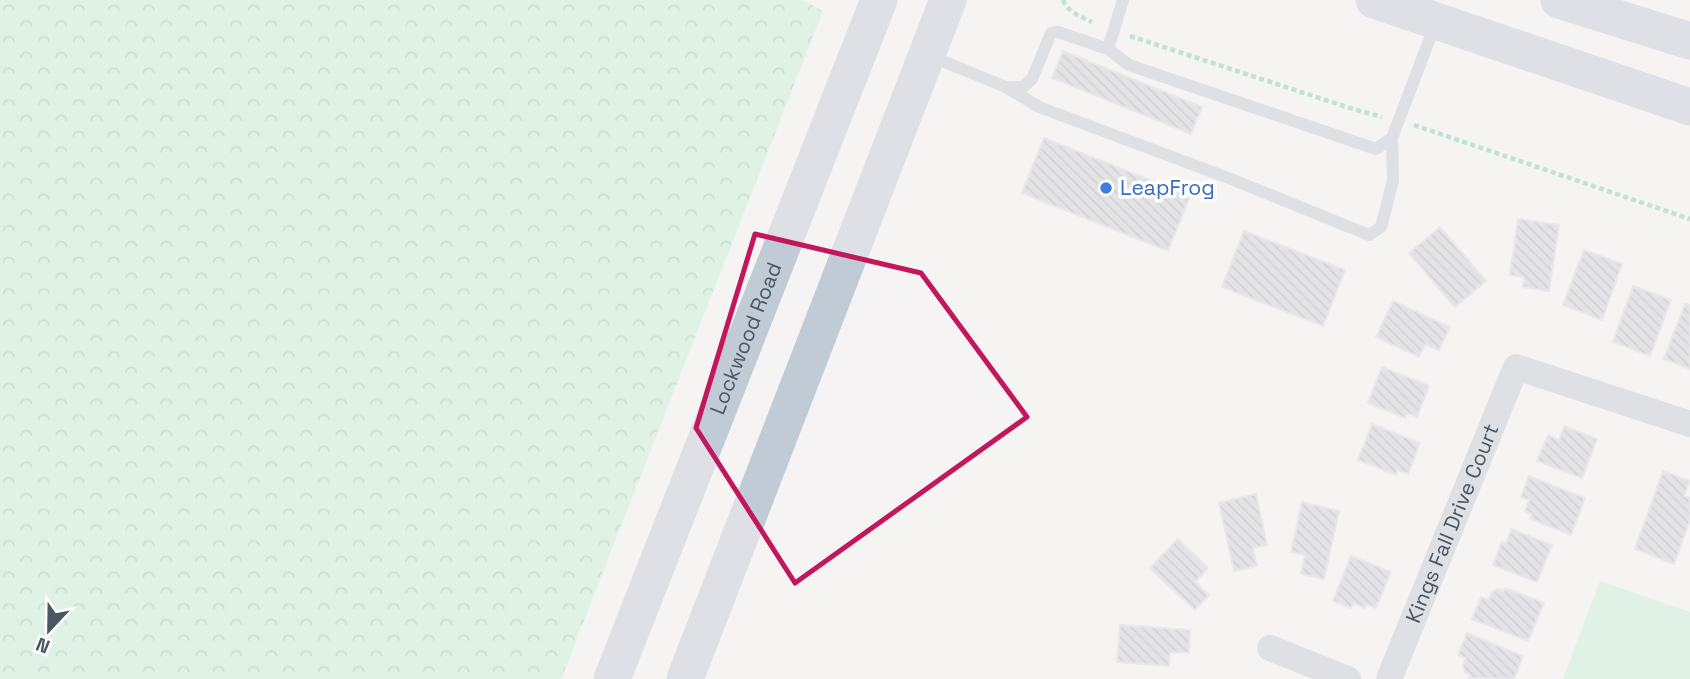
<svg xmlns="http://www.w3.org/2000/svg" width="1690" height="679" viewBox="0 0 1690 679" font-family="'Space Grotesk',sans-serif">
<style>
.grass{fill:#c3f1d5}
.forest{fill:url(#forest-crowns)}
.building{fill:url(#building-back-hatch);stroke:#d7d9de;stroke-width:2}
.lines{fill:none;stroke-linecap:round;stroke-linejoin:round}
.path{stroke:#7ad0a6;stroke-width:4.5;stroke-dasharray:5 3.5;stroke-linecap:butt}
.lane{stroke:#c1cad2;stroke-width:12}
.street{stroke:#c1cad2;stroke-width:26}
.secondary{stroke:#c1cbd6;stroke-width:37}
.marked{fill:none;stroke:#c2185b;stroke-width:5;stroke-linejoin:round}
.shop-dot{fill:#3f7fe0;stroke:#fff;stroke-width:2.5}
.labels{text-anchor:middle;stroke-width:7;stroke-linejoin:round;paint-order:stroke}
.shop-label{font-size:21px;fill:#366cbe;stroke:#fff;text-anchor:start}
.street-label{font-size:21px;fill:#4a5661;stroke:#fff}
</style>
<defs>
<pattern id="forest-crowns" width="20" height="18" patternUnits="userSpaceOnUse" patternTransform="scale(1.75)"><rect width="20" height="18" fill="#c3f1d5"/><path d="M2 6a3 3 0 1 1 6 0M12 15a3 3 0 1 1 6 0" fill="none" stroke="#a0c6b0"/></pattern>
<pattern id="building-back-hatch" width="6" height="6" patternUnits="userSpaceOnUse" patternTransform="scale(1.75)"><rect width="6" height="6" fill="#cdcfd5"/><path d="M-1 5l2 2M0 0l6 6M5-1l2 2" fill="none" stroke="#a8abb0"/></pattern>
</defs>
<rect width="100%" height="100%" fill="#f5f3f3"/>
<path class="grass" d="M 1600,581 L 1690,612 L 1690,679 L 1563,679 Z"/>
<path class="forest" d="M 0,0 L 802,0 L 823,11 L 561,679 L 0,679 Z"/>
<path class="building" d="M 1063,51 L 1202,107 L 1191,134 L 1052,78 Z
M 1044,138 L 1190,196 L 1168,251 L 1022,193 Z
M 1518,219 L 1559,225 L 1549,291 L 1523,287 L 1524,277 L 1510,275 Z
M 1440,227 L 1486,281 L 1455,307 L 1409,253 Z
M 1244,231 L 1345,270 L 1323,326 L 1222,287 Z
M 1584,250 L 1622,264 L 1602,320 L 1563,305 Z
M 1633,286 L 1671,300 L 1650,356 L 1613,342 Z
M 1393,301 L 1450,327 L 1439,350 L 1425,344 L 1419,357 L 1376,337 Z
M 1685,304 L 1690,305 L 1690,369 L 1664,359 Z
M 1382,367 L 1429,386 L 1417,417 L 1407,413 L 1405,418 L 1368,403 Z
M 1372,424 L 1420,443 L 1408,474 L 1398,470 L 1396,475 L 1358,460 Z
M 1564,426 L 1597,439 L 1582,478 L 1537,461 L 1548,435 L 1559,440 Z
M 1663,471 L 1690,481 L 1684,496 L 1690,498 L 1690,520 L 1674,564 L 1635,549 Z
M 1529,476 L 1585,498 L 1571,535 L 1530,519 L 1532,514 L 1525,511 L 1529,500 L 1521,497 Z
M 1256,494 L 1267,545 L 1253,548 L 1257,566 L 1234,571 L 1219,503 Z
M 1302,502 L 1339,511 L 1324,579 L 1301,574 L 1305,555 L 1291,552 Z
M 1511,529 L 1552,545 L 1537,582 L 1493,565 L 1502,542 L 1506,544 Z
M 1178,539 L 1208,568 L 1195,582 L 1209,595 L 1195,610 L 1150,568 Z
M 1351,556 L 1391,572 L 1376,608 L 1366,604 L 1365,608 L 1353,603 L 1351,608 L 1333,601 Z
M 1505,588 L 1544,603 L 1528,641 L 1472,619 L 1481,597 L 1489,600 L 1492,592 L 1498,589 L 1504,591 Z
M 1120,625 L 1190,630 L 1189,653 L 1170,652 L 1169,666 L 1117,662 Z
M 1467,633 L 1523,656 L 1514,679 L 1469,678 L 1470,675 L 1465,673 L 1463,666 L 1466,658 L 1458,655 Z"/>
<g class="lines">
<path class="path" d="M 1063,0 C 1068,12 1081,17 1092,22
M 1130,36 L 1353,109 L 1382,117
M 1414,125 L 1690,219"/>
<path class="lane" d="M 1123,0 L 1108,49 L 1129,65 L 1376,149 L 1392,138 L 1435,25
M 930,56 L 1006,87 L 1023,87 L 1032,79 L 1051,33 L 1058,32 L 1108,49
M 1006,87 L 1039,107 L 1231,179 L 1369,235 L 1381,227 L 1393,181 L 1392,138"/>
<g class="street">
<path d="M 1270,648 L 1348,679"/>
<path id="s1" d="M 1389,679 L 1516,367 L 1690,424"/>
</g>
<g class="secondary">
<path d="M 1374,0 L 1690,107"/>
<path d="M 1559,0 L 1690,41"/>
<path id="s2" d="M 612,679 L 879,0"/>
<path d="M 685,679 L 948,0"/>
</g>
</g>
<path d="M0 0H1690V679H0ZM 755,234 L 921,273 L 1027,417 L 795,583 L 696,428 Z" fill="#f5f3f3" fill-opacity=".55" fill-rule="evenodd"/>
<path class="marked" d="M 755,234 L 921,273 L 1027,417 L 795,583 L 696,428 Z"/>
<circle class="shop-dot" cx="1106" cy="188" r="7"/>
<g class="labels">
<g class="shop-label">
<text x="1120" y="195">LeapFrog</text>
</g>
<g class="street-label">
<text dy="7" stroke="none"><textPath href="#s2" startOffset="366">Lockwood Road</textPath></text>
<text dy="7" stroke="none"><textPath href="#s1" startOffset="168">Kings Fall Drive Court</textPath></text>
</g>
</g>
<g transform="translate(49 630) rotate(202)" stroke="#ffffff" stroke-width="5" paint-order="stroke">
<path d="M0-5L12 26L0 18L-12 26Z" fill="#4a5661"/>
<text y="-10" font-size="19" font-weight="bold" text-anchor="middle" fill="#4a5661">N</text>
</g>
</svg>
